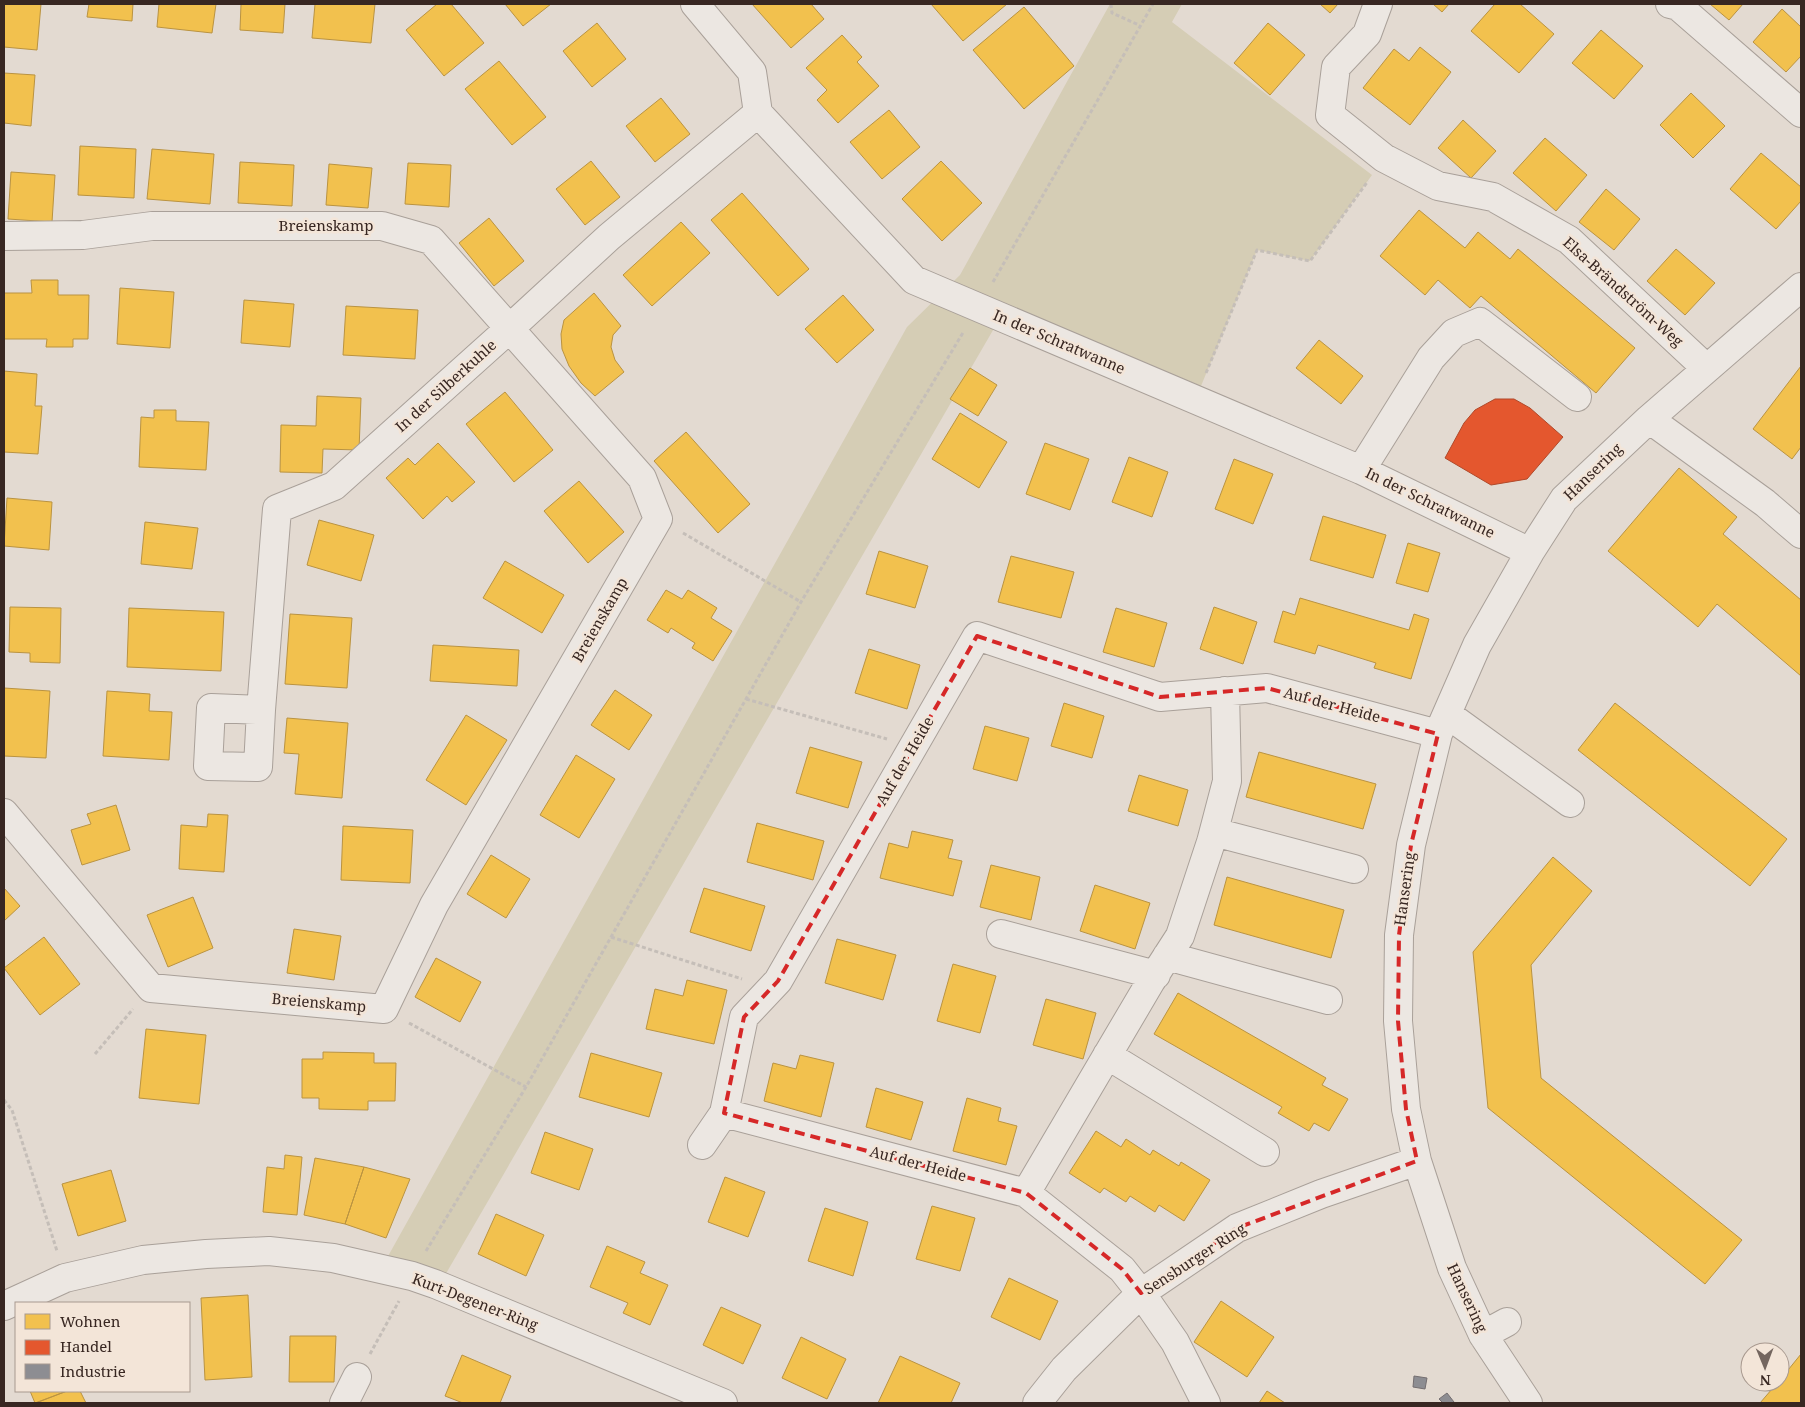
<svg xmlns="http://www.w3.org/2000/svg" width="1805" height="1407" viewBox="0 0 1805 1407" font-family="'Noto Serif',serif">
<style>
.green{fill:#d5cdb5}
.homes{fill:#f2c14e;stroke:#ba9341}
.shops{fill:#e4572e;stroke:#b0492a}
.industry{fill:#8d8d92;stroke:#746e70}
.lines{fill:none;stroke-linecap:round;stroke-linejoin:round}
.minor-casing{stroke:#a9a099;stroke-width:30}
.path{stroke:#c5beb8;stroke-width:3;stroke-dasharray:4 2.5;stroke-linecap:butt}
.minor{stroke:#ece7e2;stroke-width:28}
.marked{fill:none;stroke:#d62828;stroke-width:4;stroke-dasharray:10 6;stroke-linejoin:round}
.labels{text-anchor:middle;stroke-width:5;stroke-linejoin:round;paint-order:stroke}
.street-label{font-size:15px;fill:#382722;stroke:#f3e5d8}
</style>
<rect width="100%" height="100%" fill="#e3dad1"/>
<path class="green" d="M 1110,4 L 1182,4 L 1172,22 L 1372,175 L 1310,261 L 1257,250 L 1201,386 L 1007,306 L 444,1277 L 387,1258 L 907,327 L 960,275 Z"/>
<path class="homes" d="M 4,4 L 41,4 L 37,50 L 4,47 Z
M 89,4 L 133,4 L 132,21 L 87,17 Z
M 159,4 L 216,4 L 212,33 L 157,27 Z
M 241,4 L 285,4 L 283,33 L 240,30 Z
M 315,4 L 375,4 L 371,43 L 312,38 Z
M 437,4 L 451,4 L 484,43 L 444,76 L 406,30 Z
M 505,4 L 551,4 L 523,26 Z
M 752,4 L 811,4 L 824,19 L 791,48 Z
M 931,4 L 1007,4 L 963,41 Z
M 1320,4 L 1338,4 L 1330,13 Z
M 1433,4 L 1449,4 L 1442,12 Z
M 1495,4 L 1520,4 L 1554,34 L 1519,73 L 1471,31 Z
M 1710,4 L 1743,4 L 1729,20 Z
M 1024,7 L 1074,66 L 1024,109 L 973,50 Z
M 1782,9 L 1801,27 L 1801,56 L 1786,72 L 1753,42 Z
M 597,23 L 626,59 L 592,87 L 563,51 Z
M 1268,23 L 1305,55 L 1270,95 L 1234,63 Z
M 1601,30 L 1643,66 L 1614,99 L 1572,63 Z
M 842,35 L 862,57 L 857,62 L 879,86 L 838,123 L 817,100 L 827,90 L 806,68 Z
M 1420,47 L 1451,72 L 1410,125 L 1363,88 L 1394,49 L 1409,61 Z
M 499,61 L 546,117 L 512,145 L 465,89 Z
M 4,73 L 35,75 L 31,126 L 4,123 Z
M 1691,93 L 1725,126 L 1693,158 L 1660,125 Z
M 661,98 L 690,134 L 655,162 L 626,126 Z
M 889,110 L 920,147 L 882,179 L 850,142 Z
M 1463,120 L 1496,151 L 1471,178 L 1438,148 Z
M 1545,138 L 1587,175 L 1556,211 L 1513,173 Z
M 80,146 L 136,149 L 134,198 L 78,195 Z
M 152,149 L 214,154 L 210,204 L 147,199 Z
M 1761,153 L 1801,187 L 1801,201 L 1776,229 L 1730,189 Z
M 591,161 L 620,197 L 585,225 L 556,189 Z
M 941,161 L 982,203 L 942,241 L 902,199 Z
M 240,162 L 294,165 L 292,206 L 238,203 Z
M 408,163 L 451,165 L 449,207 L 405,204 Z
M 329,164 L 372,168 L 368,208 L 326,205 Z
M 11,172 L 55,175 L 52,222 L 8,219 Z
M 1606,189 L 1640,219 L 1614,250 L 1579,222 Z
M 742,193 L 809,269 L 778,296 L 711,220 Z
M 1419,210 L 1465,248 L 1478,232 L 1510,259 L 1518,249 L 1635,348 L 1596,393 L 1481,296 L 1470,308 L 1438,280 L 1425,295 L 1380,256 Z
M 489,218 L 524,261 L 494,286 L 459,243 Z
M 681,222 L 710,253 L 652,306 L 623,275 Z
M 1676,249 L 1715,283 L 1685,315 L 1647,281 Z
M 31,280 L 58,280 L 58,295 L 89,295 L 88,339 L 73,339 L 73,347 L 46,347 L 47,339 L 4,339 L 4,293 L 32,293 Z
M 120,288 L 174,292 L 170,348 L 117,344 Z
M 594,293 L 621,326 L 613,335 L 611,347 L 615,360 L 624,372 L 595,396 L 581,383 L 569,366 L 562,349 L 561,334 L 564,320 Z
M 843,295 L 874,330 L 837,363 L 805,329 Z
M 244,300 L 294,304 L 290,347 L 241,343 Z
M 346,306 L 418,310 L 415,359 L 343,355 Z
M 1319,340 L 1363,376 L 1341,404 L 1296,368 Z
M 1801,366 L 1801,447 L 1792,459 L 1753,429 Z
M 970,368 L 997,385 L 978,416 L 950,399 Z
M 4,371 L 37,374 L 35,406 L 42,406 L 38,454 L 4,452 Z
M 505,392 L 553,450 L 514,482 L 466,424 Z
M 317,396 L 361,398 L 359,450 L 323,449 L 322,473 L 280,472 L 281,425 L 316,426 Z
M 154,410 L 176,410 L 176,421 L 209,422 L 206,470 L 139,467 L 141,417 L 154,418 Z
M 960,413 L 1007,442 L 979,488 L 932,459 Z
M 686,432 L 750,504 L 718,533 L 654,461 Z
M 438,443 L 475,482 L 452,502 L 447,496 L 423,519 L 386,478 L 408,458 L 415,465 Z
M 1045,443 L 1089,459 L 1070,510 L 1026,494 Z
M 1129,457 L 1168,472 L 1152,517 L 1112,502 Z
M 1234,459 L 1273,474 L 1253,524 L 1215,509 Z
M 1679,468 L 1737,517 L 1723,534 L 1801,600 L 1801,676 L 1717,604 L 1698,627 L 1608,551 Z
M 579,481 L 624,532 L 588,563 L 544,511 Z
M 7,498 L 52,502 L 49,550 L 4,546 Z
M 1323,516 L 1386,535 L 1373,578 L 1310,560 Z
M 319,520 L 374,535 L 361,581 L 307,565 Z
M 145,522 L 198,528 L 192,569 L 141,564 Z
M 1408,543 L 1440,553 L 1428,592 L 1396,583 Z
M 879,551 L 928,566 L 915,608 L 866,594 Z
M 1011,556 L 1074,572 L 1061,618 L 998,602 Z
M 505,561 L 564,595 L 542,633 L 483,598 Z
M 666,590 L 682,599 L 688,590 L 717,608 L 711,618 L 732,631 L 713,661 L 692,648 L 695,643 L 671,628 L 668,633 L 647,620 Z
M 1300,598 L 1409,630 L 1414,614 L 1429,619 L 1411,679 L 1374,668 L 1376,663 L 1318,645 L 1315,654 L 1274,642 L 1283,611 L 1295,615 Z
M 10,607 L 61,608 L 60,663 L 30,662 L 30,653 L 9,652 Z
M 1214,607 L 1257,622 L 1243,664 L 1200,649 Z
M 129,608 L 224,612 L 221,671 L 127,667 Z
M 1116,608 L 1167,623 L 1154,667 L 1103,652 Z
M 290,614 L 352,618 L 347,688 L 285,684 Z
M 433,645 L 519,650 L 517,686 L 430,681 Z
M 869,649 L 920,665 L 907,709 L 855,693 Z
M 4,688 L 50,691 L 46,758 L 4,756 Z
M 615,690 L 652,715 L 629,750 L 591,725 Z
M 107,691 L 150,694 L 149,711 L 172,712 L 169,760 L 103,756 Z
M 1064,703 L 1104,716 L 1092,758 L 1051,746 Z
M 1615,703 L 1787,839 L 1750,886 L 1578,750 Z
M 466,715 L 507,740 L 466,805 L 426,780 Z
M 287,718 L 348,723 L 342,798 L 295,794 L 299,754 L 284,753 Z
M 985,726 L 1029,738 L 1017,781 L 973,769 Z
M 810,747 L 862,762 L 848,808 L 796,793 Z
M 1259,752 L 1376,784 L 1363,829 L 1246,797 Z
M 576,755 L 615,779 L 579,838 L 540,815 Z
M 1139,775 L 1188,790 L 1178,826 L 1128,811 Z
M 116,805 L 130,850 L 82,865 L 71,830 L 91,824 L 87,814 Z
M 208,814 L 228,815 L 224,872 L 179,869 L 181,825 L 207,827 Z
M 757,823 L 824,841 L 813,880 L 747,862 Z
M 343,826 L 413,830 L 410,883 L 341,880 Z
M 912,831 L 953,840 L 948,858 L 962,861 L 953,896 L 880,878 L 889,843 L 908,848 Z
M 491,855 L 530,879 L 506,918 L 467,894 Z
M 1553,857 L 1592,891 L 1531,965 L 1541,1078 L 1742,1240 L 1705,1284 L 1488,1108 L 1473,952 Z
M 991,865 L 1040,877 L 1031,920 L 980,907 Z
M 1227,877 L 1344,910 L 1331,958 L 1214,925 Z
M 1095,885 L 1150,903 L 1135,949 L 1080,931 Z
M 4,888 L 20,906 L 4,921 Z
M 704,888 L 765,906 L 751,951 L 690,932 Z
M 193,897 L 213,948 L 168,967 L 147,915 Z
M 294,929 L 341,936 L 334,980 L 287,973 Z
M 44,937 L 80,984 L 40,1015 L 4,968 Z
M 837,939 L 896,955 L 883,1000 L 825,983 Z
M 436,958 L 481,982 L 460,1022 L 415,997 Z
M 953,964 L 996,976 L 980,1033 L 937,1021 Z
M 687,980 L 727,990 L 714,1044 L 646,1029 L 655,989 L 683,996 Z
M 1178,993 L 1326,1078 L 1322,1085 L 1348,1099 L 1329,1131 L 1314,1123 L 1309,1131 L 1278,1113 L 1282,1107 L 1154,1034 Z
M 1046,999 L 1096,1013 L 1083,1059 L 1033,1045 Z
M 146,1029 L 206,1035 L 199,1104 L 139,1098 Z
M 323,1052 L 374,1053 L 374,1063 L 396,1063 L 395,1101 L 368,1101 L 368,1110 L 319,1109 L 319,1098 L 302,1098 L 302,1059 L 323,1059 Z
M 591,1053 L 662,1073 L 649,1117 L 579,1097 Z
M 800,1055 L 834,1063 L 821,1117 L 764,1101 L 773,1063 L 796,1069 Z
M 876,1088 L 923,1102 L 911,1140 L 866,1127 Z
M 967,1098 L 1001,1108 L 998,1121 L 1017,1126 L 1006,1165 L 953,1151 Z
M 1096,1131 L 1121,1147 L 1126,1139 L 1150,1155 L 1153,1150 L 1179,1166 L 1181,1162 L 1210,1180 L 1184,1221 L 1159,1205 L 1155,1212 L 1130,1196 L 1126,1202 L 1104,1188 L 1100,1193 L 1069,1173 Z
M 545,1132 L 593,1149 L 579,1190 L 531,1173 Z
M 285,1155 L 302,1157 L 297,1215 L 263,1212 L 267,1167 L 284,1169 Z
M 315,1158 L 364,1167 L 345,1224 L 304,1215 Z
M 364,1167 L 410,1179 L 386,1238 L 345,1224 Z
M 111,1170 L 126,1221 L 78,1236 L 62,1184 Z
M 725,1177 L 765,1192 L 748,1237 L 708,1222 Z
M 932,1206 L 975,1218 L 960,1271 L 916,1259 Z
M 825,1208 L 868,1222 L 853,1276 L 808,1261 Z
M 496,1214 L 544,1235 L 526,1276 L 478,1254 Z
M 607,1246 L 645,1262 L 640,1273 L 668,1285 L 650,1325 L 623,1313 L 628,1303 L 590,1287 Z
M 1009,1278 L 1058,1301 L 1040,1340 L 991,1317 Z
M 248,1295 L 252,1377 L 205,1380 L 201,1298 Z
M 1221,1301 L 1274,1337 L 1247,1377 L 1194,1342 Z
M 721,1307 L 761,1325 L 743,1364 L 703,1345 Z
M 290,1336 L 336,1336 L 334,1382 L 289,1382 Z
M 801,1337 L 846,1359 L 827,1399 L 782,1378 Z
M 1801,1354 L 1801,1403 L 1760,1403 L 1778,1382 L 1780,1382 L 1780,1380 Z
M 462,1355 L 511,1376 L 500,1403 L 463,1403 L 445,1396 Z
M 900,1356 L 960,1383 L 951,1403 L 878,1403 Z
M 30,1391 L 67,1391 L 35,1403 Z
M 67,1391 L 80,1391 L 86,1403 L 36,1403 Z
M 1267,1391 L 1285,1403 L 1259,1403 Z"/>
<path class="shops" d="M 1495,399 L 1514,399 L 1530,408 L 1563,437 L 1527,479 L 1491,485 L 1445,458 L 1464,423 L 1475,410 Z"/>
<path class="industry" d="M 1414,1376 L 1427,1378 L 1425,1389 L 1413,1387 Z
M 1447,1393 L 1454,1402 L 1452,1403 L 1443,1403 L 1439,1399 Z"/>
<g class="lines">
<g class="minor-casing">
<path id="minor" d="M 695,4 L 752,72 L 758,113 L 914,280 L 1361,470 L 1530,552
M 1378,4 L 1367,34 L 1336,67 L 1330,115 L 1384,158 L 1438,186 L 1493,197 L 1569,240 L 1706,368
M 1670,4 L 1678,6 L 1801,113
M 4,236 L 83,235 L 152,226 L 382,226 L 431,240 L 642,478 L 658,519 L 434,905 L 384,1009 L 151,988 L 4,813
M 1649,419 L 1765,503 L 1801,534
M 1361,470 L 1431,358 L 1454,333 L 1480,322 L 1577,397
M 261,710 L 211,708 L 208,766 L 258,767 L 261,710 L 277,509 L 334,486 L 509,329 L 609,237 L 758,113
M 1447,714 L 1570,803
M 1214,832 L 1354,869
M 1001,934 L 1156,975
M 1167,956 L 1328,1000
M 1107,1055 L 1265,1152
M 724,1113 L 744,1017 L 778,981 L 977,636 L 1160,697 L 1267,688 L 1438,734
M 702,1145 L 724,1113 L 1026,1193 L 1122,1269 L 1141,1293 L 1175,1342 L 1206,1403
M 1026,1193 L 1151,981 L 1180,936 L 1211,842 L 1227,781 L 1225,691
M 4,1306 L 65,1278 L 143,1260 L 206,1254 L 269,1251 L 333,1258 L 412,1276 L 435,1284 L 723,1403
M 1483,1335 L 1507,1322
M 344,1403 L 357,1377
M 1037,1403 L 1064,1369 L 1141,1293 L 1237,1228 L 1321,1194 L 1417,1161
M 1528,1403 L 1483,1335 L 1452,1268 L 1417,1161 L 1406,1109 L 1398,1021 L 1399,935 L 1411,845 L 1438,734 L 1477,645 L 1530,552 L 1564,499 L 1649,419 L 1801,287"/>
</g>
<path class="path" d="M 1111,4 L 1112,13 L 1139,25
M 993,282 L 1153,4
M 1206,373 L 1257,250 L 1310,261 L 1368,181
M 683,533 L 801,602
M 746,699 L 887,739
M 611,937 L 742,979
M 409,1023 L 526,1087
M 95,1054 L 133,1009
M 4,1100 L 12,1110 L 57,1251
M 426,1251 L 526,1087 L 801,602 L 964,331
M 370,1354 L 399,1301"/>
<use href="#minor" class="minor"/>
</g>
<path class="marked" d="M 977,636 L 1160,697 L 1267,688 L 1438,734 L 1411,845 L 1399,935 L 1398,1021 L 1406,1109 L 1417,1161 L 1237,1228 L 1141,1293 L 1122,1269 L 1026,1193 L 724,1113 L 744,1017 L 778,981 Z"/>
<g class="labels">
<g class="street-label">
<text x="326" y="231">Breienskamp</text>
<text transform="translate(1623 292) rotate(42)" y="5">Elsa-Brändström-Weg</text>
<text transform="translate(1059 342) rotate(23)" y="5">In der Schratwanne</text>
<text transform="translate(446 386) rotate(-42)" y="5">In der Silberkuhle</text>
<text transform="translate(1593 472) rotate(-44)" y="5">Hansering</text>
<text transform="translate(1430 503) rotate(26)" y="5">In der Schratwanne</text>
<text transform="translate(600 620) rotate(-60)" y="5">Breienskamp</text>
<text transform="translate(1332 705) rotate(15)" y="5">Auf der Heide</text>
<text transform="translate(905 761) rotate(-60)" y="5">Auf der Heide</text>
<text transform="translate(1405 889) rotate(-82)" y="5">Hansering</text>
<text transform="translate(319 1003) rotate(5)" y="5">Breienskamp</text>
<text transform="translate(918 1164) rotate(15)" y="5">Auf der Heide</text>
<text transform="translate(1195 1259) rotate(-33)" y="5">Sensburger Ring</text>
<text transform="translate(1467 1298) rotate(65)" y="5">Hansering</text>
<text transform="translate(475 1302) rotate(21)" y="5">Kurt-Degener-Ring</text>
</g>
</g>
<rect width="1805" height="1407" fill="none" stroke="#382722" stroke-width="10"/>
<rect x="15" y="1302" width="175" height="90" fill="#f3e5d8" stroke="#a8998f"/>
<rect x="25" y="1314" width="25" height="15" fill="#f2c14e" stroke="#a8998f"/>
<text x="60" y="1327" font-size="15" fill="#382722">Wohnen</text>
<rect x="25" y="1340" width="25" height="15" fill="#e4572e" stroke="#a8998f"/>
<text x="60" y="1352" font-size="15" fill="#382722">Handel</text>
<rect x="25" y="1364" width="25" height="15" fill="#8d8d92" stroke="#a8998f"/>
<text x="60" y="1377" font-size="15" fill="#382722">Industrie</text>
<g transform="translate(1765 1367) rotate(179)"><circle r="24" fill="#f3e5d8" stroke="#a8998f"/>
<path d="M0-4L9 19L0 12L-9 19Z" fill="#74665f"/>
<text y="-8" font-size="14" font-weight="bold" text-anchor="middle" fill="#382722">N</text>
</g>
</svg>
